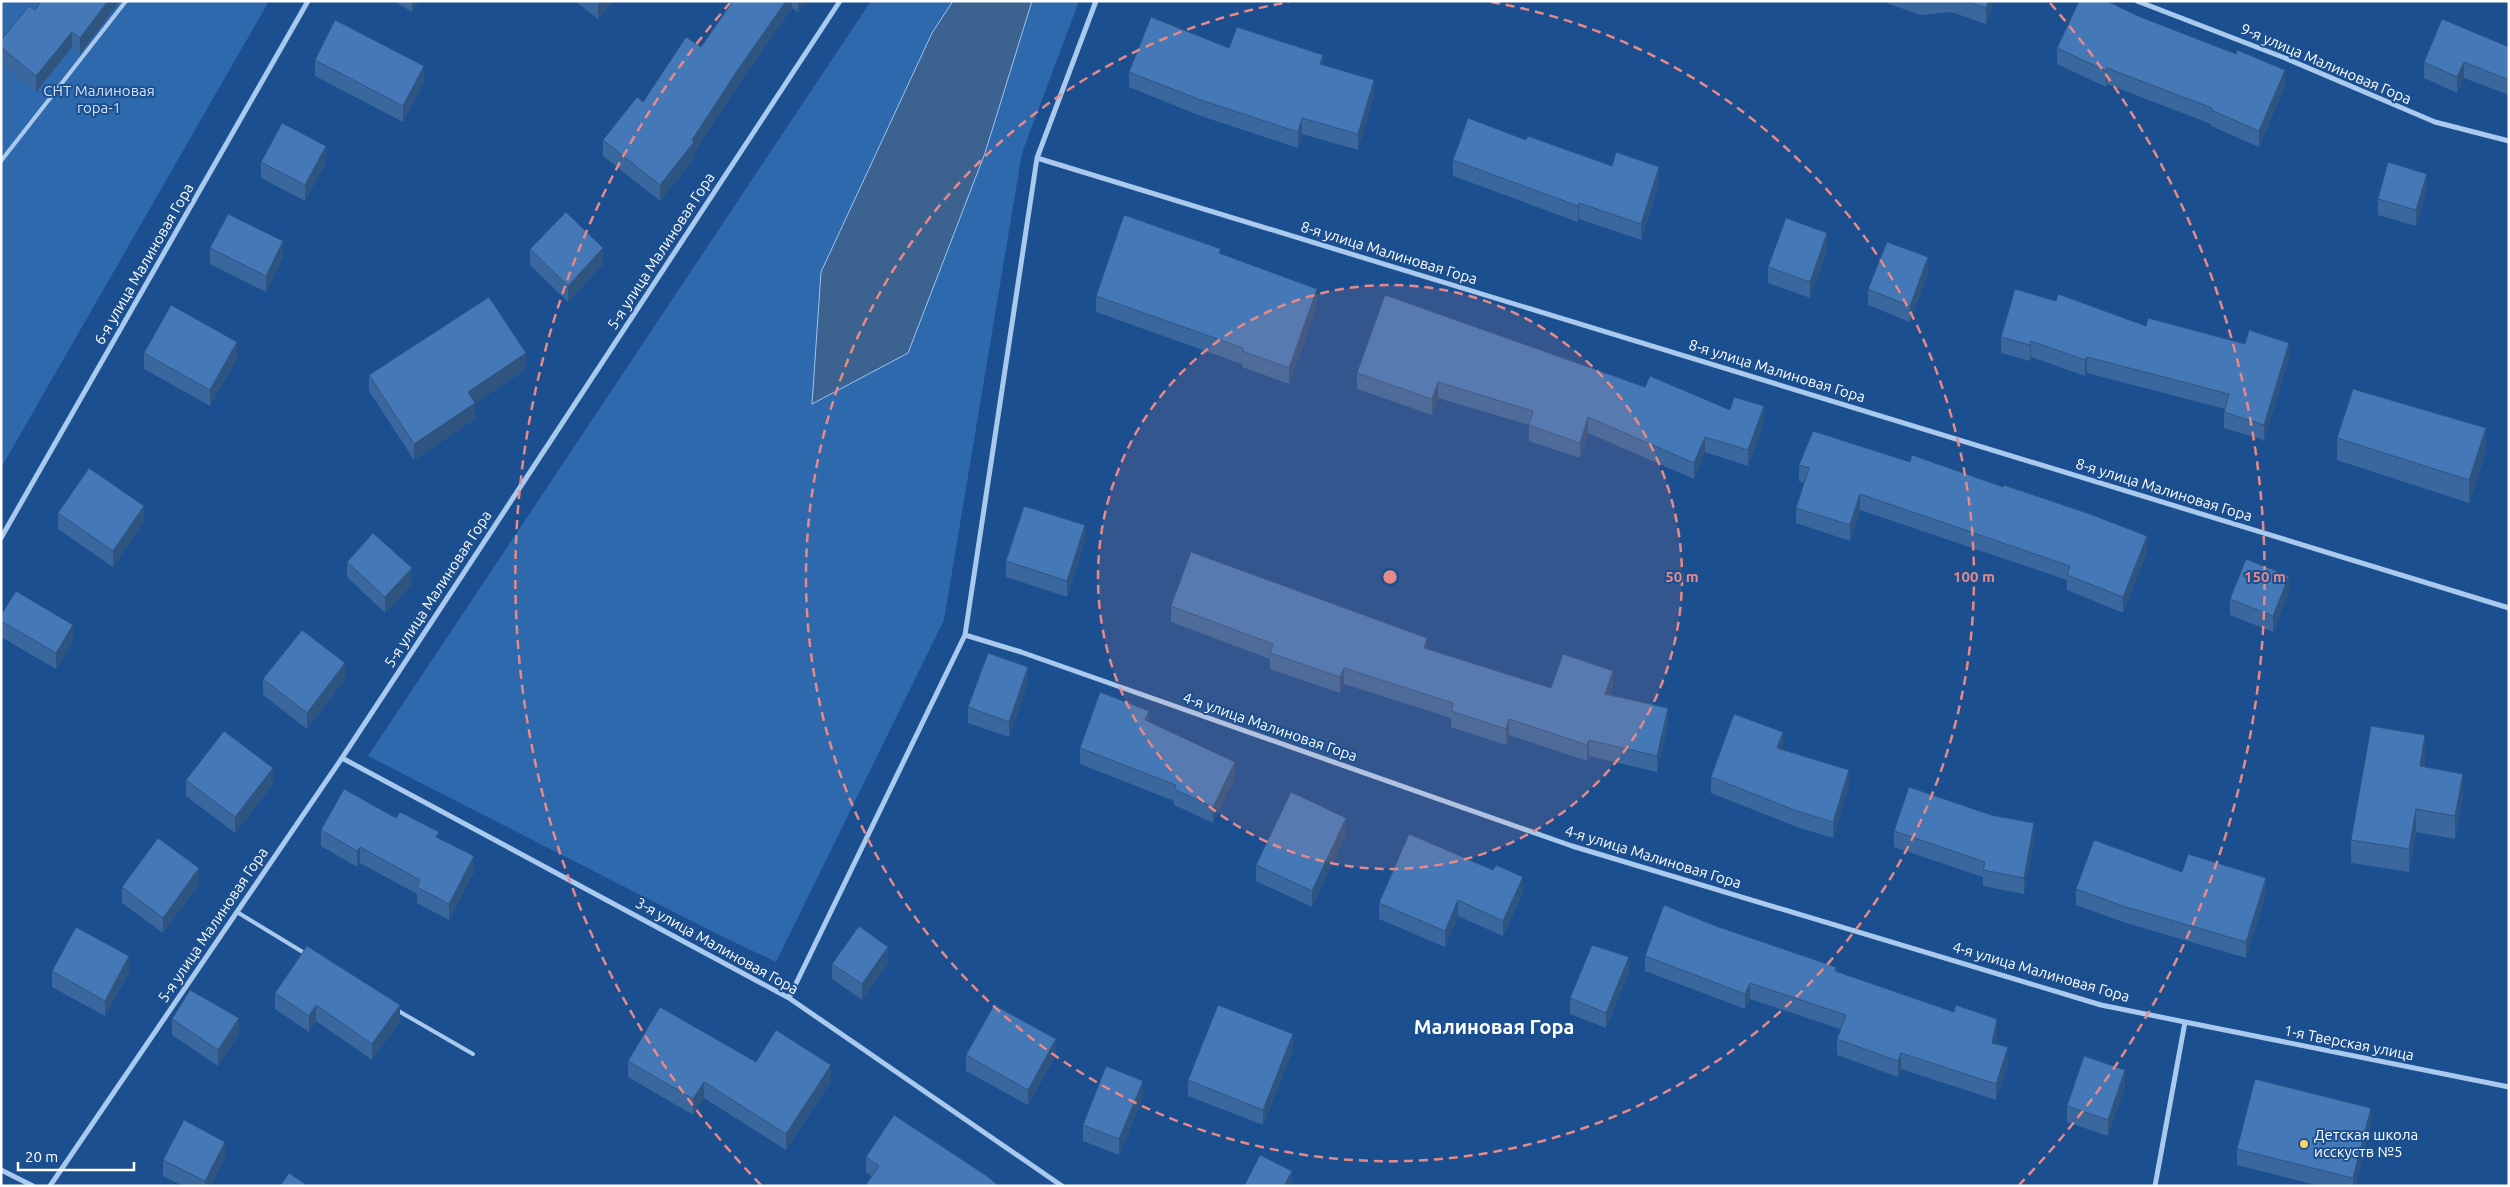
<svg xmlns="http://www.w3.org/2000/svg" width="2510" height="1187" viewBox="0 0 2510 1187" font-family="Ubuntu,sans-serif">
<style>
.green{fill:#2e69ad}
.water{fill:#3c6290;stroke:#9cc4f0}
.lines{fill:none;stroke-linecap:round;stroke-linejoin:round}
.lane{stroke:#a9c9ee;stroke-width:4}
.street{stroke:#a9c9ee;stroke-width:5}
.wall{fill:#3a679d}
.shaded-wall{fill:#305480}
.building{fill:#4478b7;stroke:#305480}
.ring{fill:none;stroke:#e88989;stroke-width:2.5;stroke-dasharray:9 6}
.poi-dot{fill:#ffd166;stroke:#1b4f8f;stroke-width:2}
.labels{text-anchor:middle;stroke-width:4;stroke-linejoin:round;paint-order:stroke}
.street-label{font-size:15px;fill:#fff;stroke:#1b4f8f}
.park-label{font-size:15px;fill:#cfe3fa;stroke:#1b4f8f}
.poi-label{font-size:15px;fill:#fff;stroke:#1b4f8f;text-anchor:start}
.district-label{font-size:20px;font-weight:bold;fill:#fff;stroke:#1b4f8f}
.centre{fill:#e88989;stroke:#1b4f8f;stroke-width:2.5}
.ring-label{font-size:15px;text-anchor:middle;font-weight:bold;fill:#e88989;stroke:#1b4f8f;stroke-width:4;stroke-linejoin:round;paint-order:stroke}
</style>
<rect width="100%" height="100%" fill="#1b4f8f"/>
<path class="green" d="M 1,1 L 269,1 L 1,468 Z
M 871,1 L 1079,1 L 1022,153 L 944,620 L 776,962 L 717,934 L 368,756 Z"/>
<path class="water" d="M 953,1 L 1032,1 L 985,153 L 908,353 L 812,404 L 821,272 L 932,33 Z"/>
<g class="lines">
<path class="lane" d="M 1,161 L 126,1
M 237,912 L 306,954
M 395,1009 L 473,1054"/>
<path class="street" d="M 2137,1 L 2285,58 L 2435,122 L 2509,141
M 1037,158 L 2509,608
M 1,538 L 308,1
M 965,635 L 1021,652 L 1572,846 L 2101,1005 L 2185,1022 L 2155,1186
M 342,758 L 789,998 L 1062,1186
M 789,998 L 965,635 L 1037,158 L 1096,1
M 2185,1022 L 2509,1087
M 1,1170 L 33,1186
M 50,1186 L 342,758 L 840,1"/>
</g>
<path class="wall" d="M 120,1 L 80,54 L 72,47 L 36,92 L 1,63 L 1,40 L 35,10 Z
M 394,1 L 419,1 L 412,12 Z
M 575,1 L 613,1 L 598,19 Z
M 733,1 L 806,1 L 798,12 L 792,8 L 737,87 L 694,153 L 694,158 L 660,201 L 603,156 L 603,140 L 701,47 Z
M 1881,1 L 1994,1 L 1986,24 L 1951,12 L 1920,15 Z
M 2509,47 L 2509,95 L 2464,78 L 2457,93 L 2424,78 L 2424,62 Z
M 1229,48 L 1323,64 L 1374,96 L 1358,150 L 1302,134 L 1298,148 L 1198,115 L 1129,87 L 1129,72 Z
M 2057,48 L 2285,86 L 2259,147 L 2211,126 L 2211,124 L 2107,84 L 2106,87 L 2057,64 Z
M 315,60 L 424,82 L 403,122 L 315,76 Z
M 1526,140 L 1612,166 L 1659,183 L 1641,240 L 1579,219 L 1578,222 L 1453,176 L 1453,160 Z
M 261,162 L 326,162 L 305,201 L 261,178 Z
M 2427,189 L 2416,226 L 2378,215 L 2378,199 Z
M 210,248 L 283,257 L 266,292 L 210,264 Z
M 530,249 L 603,264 L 568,302 L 530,265 Z
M 1827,249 L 1810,298 L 1768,283 L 1768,267 Z
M 1221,253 L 1317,305 L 1289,384 L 1242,367 L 1242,364 L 1096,312 L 1096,296 Z
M 1928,273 L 1910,322 L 1868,305 L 1868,289 Z
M 2056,301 L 2146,326 L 2289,359 L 2264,440 L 2224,428 L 2224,412 L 2225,409 L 2087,373 L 2085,376 L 2031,357 L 2030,361 L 2001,353 L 2001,337 Z
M 144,353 L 237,358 L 210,406 L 144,369 Z
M 526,369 L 475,403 L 475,419 L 414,460 L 369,391 L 369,375 Z
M 1357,373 L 1645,387 L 1730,410 L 1764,422 L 1748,466 L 1705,452 L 1694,479 L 1588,433 L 1580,458 L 1529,441 L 1529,425 L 1438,398 L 1432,415 L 1357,389 Z
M 2337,438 L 2486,451 L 2469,503 L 2337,460 Z
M 1799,465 L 2147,552 L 2123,613 L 2067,590 L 2067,580 L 1860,510 L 1850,541 L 1796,523 L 1796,508 L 1804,483 L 1799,481 Z
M 58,513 L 144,522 L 113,567 L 58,529 Z
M 1085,541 L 1067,597 L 1006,577 L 1006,561 Z
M 347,562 L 412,584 L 385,613 L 347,577 Z
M 2289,592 L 2273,632 L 2230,615 L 2230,599 Z
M 1171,606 L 1427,649 L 1551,688 L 1613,687 L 1610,695 L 1668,724 L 1657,772 L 1589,756 L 1587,761 L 1509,735 L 1506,745 L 1451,727 L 1451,718 L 1344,684 L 1340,693 L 1270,669 L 1270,659 L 1171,622 Z
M 1,615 L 73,641 L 56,669 L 1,637 Z
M 263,679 L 345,679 L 307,729 L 263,695 Z
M 1028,683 L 1009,737 L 968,723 L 968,707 Z
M 1149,722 L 1235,778 L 1213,823 L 1174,805 L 1174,801 L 1080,764 L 1080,748 Z
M 1783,748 L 1782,750 L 1849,786 L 1833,838 L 1797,827 L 1711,793 L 1711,777 Z
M 2425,758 L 2424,767 L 2463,796 L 2455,839 L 2416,832 L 2409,872 L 2351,863 L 2351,840 Z
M 186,780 L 273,784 L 235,833 L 186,796 Z
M 396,818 L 439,838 L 474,872 L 449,920 L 417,903 L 417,894 L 360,863 L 357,867 L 321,846 L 321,830 Z
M 1894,831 L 2034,839 L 2024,894 L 1983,886 L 1983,877 L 1894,847 Z
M 1346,834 L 1312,907 L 1256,881 L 1256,865 Z
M 2182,872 L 2266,894 L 2246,958 L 2126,923 L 2076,905 L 2076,889 Z
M 199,884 L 163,933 L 122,903 L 122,887 Z
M 1523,893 L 1503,936 L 1458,916 L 1445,947 L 1379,919 L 1379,903 Z
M 1713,925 L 1836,971 L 1997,1035 L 1995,1044 L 2008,1063 L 1996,1100 L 1901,1069 L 1898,1077 L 1837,1055 L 1837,1039 L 1840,1029 L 1750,999 L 1745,1009 L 1645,971 L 1645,956 Z
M 888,963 L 862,1000 L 832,979 L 832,964 Z
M 52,971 L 129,972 L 105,1016 L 52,987 Z
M 1629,972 L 1606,1028 L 1570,1014 L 1570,998 Z
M 275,993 L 400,1021 L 372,1060 L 316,1021 L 309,1032 L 275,1009 Z
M 172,1019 L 239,1034 L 218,1066 L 172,1035 Z
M 1293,1050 L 1263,1125 L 1188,1096 L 1188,1080 Z
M 966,1055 L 1056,1055 L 1028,1105 L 966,1071 Z
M 628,1061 L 756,1062 L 831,1081 L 786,1150 L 704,1098 L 693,1115 L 628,1077 Z
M 2125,1086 L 2108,1136 L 2067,1122 L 2067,1106 Z
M 1143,1097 L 1119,1155 L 1083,1141 L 1083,1125 Z
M 2371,1124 L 2355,1186 L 2320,1186 L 2237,1165 L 2237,1149 Z
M 866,1157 L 999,1186 L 872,1177 L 866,1172 Z
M 225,1158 L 210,1186 L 183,1186 L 163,1176 L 163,1160 Z"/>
<path class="shaded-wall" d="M 108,1 L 120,1 L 80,54 L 80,38 Z
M 412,1 L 419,1 L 412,12 Z
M 600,1 L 613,1 L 598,19 L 598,4 Z
M 786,1 L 792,1 L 792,8 L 737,87 L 694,153 L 694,158 L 660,201 L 660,185 L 692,140 L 737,71 Z
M 798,1 L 806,1 L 798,12 Z
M 1989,1 L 1994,1 L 1986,24 L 1986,8 Z
M 72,32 L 72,47 L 36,92 L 36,76 Z
M 1323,55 L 1323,71 L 1320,64 Z
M 2464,62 L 2464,78 L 2457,93 L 2457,77 Z
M 424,66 L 424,82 L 403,122 L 403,106 Z
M 2107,68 L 2107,84 L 2106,87 L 2106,71 Z
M 2285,70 L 2285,86 L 2259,147 L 2259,131 Z
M 1374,80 L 1374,96 L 1358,150 L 1358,134 Z
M 1302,118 L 1302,134 L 1298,148 L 1298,132 Z
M 326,146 L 326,162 L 305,201 L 305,185 Z
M 1659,167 L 1659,183 L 1641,240 L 1641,224 Z
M 2427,174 L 2427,189 L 2416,226 L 2416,210 Z
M 1579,203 L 1579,219 L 1578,222 L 1578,206 Z
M 1827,233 L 1827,249 L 1810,298 L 1810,282 Z
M 283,241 L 283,257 L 266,292 L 266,276 Z
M 603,248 L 603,264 L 568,302 L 568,286 Z
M 1928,257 L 1928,273 L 1910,322 L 1910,306 Z
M 1317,289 L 1317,305 L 1289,384 L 1289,368 Z
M 2031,341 L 2031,357 L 2030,361 L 2030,345 Z
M 237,342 L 237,358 L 210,406 L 210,390 Z
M 2289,343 L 2289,359 L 2264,440 L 2264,425 Z
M 526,353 L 526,369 L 468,408 L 468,392 Z
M 2087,357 L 2087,373 L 2085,376 L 2085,360 Z
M 1438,382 L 1438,398 L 1432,415 L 1432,399 Z
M 475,403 L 475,419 L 414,460 L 414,444 Z
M 1764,406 L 1764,422 L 1748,466 L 1748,450 Z
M 1588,417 L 1588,433 L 1580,458 L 1580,443 Z
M 2486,428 L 2486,451 L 2469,503 L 2469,480 Z
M 1705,437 L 1705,452 L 1694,479 L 1694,463 Z
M 1860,494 L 1860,510 L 1850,541 L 1850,525 Z
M 144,506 L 144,522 L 113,567 L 113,551 Z
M 1085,525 L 1085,541 L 1067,597 L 1067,581 Z
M 2147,536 L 2147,552 L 2123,613 L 2123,597 Z
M 412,568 L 412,584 L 385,613 L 385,597 Z
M 2289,576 L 2289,592 L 2273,632 L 2273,616 Z
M 73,625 L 73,641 L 56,669 L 56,653 Z
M 1427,638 L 1427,654 L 1424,648 Z
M 345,663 L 345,679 L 307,729 L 307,713 Z
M 1028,667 L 1028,683 L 1009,737 L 1009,722 Z
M 1344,668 L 1344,684 L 1340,693 L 1340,677 Z
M 1613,671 L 1613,687 L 1605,710 L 1605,694 Z
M 1668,708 L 1668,724 L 1657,772 L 1657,756 Z
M 1149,711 L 1149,727 L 1145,720 Z
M 1509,719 L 1509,735 L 1506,745 L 1506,729 Z
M 1783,732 L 1783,748 L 1777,764 L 1777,748 Z
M 2425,735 L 2425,758 L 2420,789 L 2420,766 Z
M 1589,740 L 1589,756 L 1587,761 L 1587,745 Z
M 1235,762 L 1235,778 L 1213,823 L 1213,807 Z
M 273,768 L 273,784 L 235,833 L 235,817 Z
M 1849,770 L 1849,786 L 1833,838 L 1833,822 Z
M 2463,774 L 2463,796 L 2455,839 L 2455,816 Z
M 2416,809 L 2416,832 L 2409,872 L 2409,849 Z
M 1346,818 L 1346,834 L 1312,907 L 1312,891 Z
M 2034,823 L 2034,839 L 2024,894 L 2024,878 Z
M 360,847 L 360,863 L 357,867 L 357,851 Z
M 474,856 L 474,872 L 449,920 L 449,904 Z
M 199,868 L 199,884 L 163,933 L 163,918 Z
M 1523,877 L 1523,893 L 1503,936 L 1503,921 Z
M 2266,878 L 2266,894 L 2246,958 L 2246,942 Z
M 1458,900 L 1458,916 L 1445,947 L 1445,931 Z
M 888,947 L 888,963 L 862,1000 L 862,984 Z
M 129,956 L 129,972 L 105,1016 L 105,1001 Z
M 1629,957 L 1629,972 L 1606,1028 L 1606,1013 Z
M 1750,983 L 1750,999 L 1745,1009 L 1745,994 Z
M 316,1005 L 316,1021 L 309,1032 L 309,1016 Z
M 400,1005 L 400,1021 L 372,1060 L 372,1044 Z
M 239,1018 L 239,1034 L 218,1066 L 218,1050 Z
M 1997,1019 L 1997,1035 L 1992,1059 L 1992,1043 Z
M 1293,1034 L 1293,1050 L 1263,1125 L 1263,1110 Z
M 1056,1039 L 1056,1055 L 1028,1105 L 1028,1090 Z
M 2008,1047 L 2008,1063 L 1996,1100 L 1996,1084 Z
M 1901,1053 L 1901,1069 L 1898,1077 L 1898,1061 Z
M 831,1065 L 831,1081 L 786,1150 L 786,1134 Z
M 2125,1070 L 2125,1086 L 2108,1136 L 2108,1120 Z
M 1143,1081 L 1143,1097 L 1119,1155 L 1119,1139 Z
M 704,1082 L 704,1098 L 693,1115 L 693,1099 Z
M 2371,1108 L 2371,1124 L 2355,1186 L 2353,1186 L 2353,1178 Z
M 225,1142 L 225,1158 L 210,1186 L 205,1186 L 205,1181 Z
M 1292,1171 L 1292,1186 L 1284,1186 Z"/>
<path class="building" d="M 41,1 L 108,1 L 80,38 L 72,32 L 36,76 L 1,47 L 1,40 L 29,6 L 35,10 Z
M 733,1 L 786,1 L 737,71 L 692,140 L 694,142 L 660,185 L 603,140 L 637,97 L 643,102 L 686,37 L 701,47 Z
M 1966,1 L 1989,1 L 1986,8 Z
M 2079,1 L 2107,1 L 2138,16 L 2236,54 L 2237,50 L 2285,70 L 2259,131 L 2211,110 L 2212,108 L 2107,68 L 2106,71 L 2057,48 Z
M 1151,17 L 1229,48 L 1237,27 L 1323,55 L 1320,64 L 1374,80 L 1358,134 L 1302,118 L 1298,132 L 1198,99 L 1129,72 Z
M 2442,19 L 2509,47 L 2509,80 L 2464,62 L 2457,77 L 2424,62 Z
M 335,20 L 424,66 L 403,106 L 315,60 Z
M 1468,118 L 1526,140 L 1528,136 L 1612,166 L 1616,152 L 1659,167 L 1641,224 L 1579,203 L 1578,206 L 1453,160 Z
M 282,123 L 326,146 L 305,185 L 261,162 Z
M 2388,162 L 2427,174 L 2416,210 L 2378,199 Z
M 566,212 L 603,248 L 568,286 L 530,249 Z
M 228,214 L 283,241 L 266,276 L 210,248 Z
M 1124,215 L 1221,249 L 1219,253 L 1317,289 L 1289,368 L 1242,351 L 1243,348 L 1096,296 Z
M 1786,218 L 1827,233 L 1810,282 L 1768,267 Z
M 1887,242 L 1928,257 L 1910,306 L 1868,289 Z
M 2015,289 L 2056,301 L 2058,294 L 2146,326 L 2148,318 L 2245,344 L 2249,330 L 2289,343 L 2264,425 L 2224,412 L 2229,394 L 2087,357 L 2085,360 L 2031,341 L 2030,345 L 2001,337 Z
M 1385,295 L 1645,387 L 1650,376 L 1730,410 L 1734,397 L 1764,406 L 1748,450 L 1705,437 L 1694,463 L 1588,417 L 1580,443 L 1529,425 L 1533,411 L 1438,382 L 1432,399 L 1357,373 Z
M 489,297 L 526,353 L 468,392 L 475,403 L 414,444 L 369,375 Z
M 171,305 L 237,342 L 210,390 L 144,353 Z
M 2353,389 L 2486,428 L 2469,480 L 2337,438 Z
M 1813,431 L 1910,462 L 1912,455 L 2003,487 L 2004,485 L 2090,514 L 2147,536 L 2123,597 L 2067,575 L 2070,566 L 1860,494 L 1850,525 L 1796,508 L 1809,468 L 1799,465 Z
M 89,468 L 144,506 L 113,551 L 58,513 Z
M 1024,506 L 1085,525 L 1067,581 L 1006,561 Z
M 373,533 L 412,568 L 385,597 L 347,562 Z
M 1191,552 L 1427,638 L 1424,648 L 1551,688 L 1563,654 L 1613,671 L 1605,694 L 1668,708 L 1657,756 L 1589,740 L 1587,745 L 1509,719 L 1506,729 L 1451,711 L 1453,703 L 1344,668 L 1340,677 L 1270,653 L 1273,644 L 1171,606 Z
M 2246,559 L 2289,576 L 2273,616 L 2230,599 Z
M 16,591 L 73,625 L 56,653 L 1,621 L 1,615 Z
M 302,630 L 345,663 L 307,713 L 263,679 Z
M 988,653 L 1028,667 L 1009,722 L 968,707 Z
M 1100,692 L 1149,711 L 1145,720 L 1235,762 L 1213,807 L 1174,789 L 1176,785 L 1080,748 Z
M 1734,714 L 1783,732 L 1777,748 L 1849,770 L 1833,822 L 1797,811 L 1711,777 Z
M 2371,726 L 2425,735 L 2420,766 L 2463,774 L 2455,816 L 2416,809 L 2409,849 L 2351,840 Z
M 224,731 L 273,768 L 235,817 L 186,780 Z
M 1909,787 L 1991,815 L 2034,823 L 2024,878 L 1983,870 L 1985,862 L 1894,831 Z
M 344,789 L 396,818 L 400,812 L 439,832 L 436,837 L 474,856 L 449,904 L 417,887 L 420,880 L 360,847 L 357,851 L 321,830 Z
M 1291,792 L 1346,818 L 1312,891 L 1256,865 Z
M 1409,834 L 1493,870 L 1496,865 L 1523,877 L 1503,921 L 1458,900 L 1445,931 L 1379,903 Z
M 158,838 L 199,868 L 163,918 L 122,887 Z
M 2094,840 L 2182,872 L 2188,854 L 2266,878 L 2246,942 L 2126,907 L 2076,889 Z
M 1664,905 L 1713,925 L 1836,967 L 1835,971 L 1954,1012 L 1956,1005 L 1997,1019 L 1992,1043 L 2008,1047 L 1996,1084 L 1901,1053 L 1898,1061 L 1837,1039 L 1846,1015 L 1750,983 L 1745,994 L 1645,956 Z
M 859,926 L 888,947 L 862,984 L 832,964 Z
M 76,927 L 129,956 L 105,1001 L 52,971 Z
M 1592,945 L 1629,957 L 1606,1013 L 1570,998 Z
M 307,946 L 400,1005 L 372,1044 L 316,1005 L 309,1016 L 275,993 Z
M 190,990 L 239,1018 L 218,1050 L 172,1019 Z
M 994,1005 L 1056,1039 L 1028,1090 L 966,1055 Z
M 1218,1005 L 1293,1034 L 1263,1110 L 1188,1080 Z
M 660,1007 L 756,1062 L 776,1030 L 831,1065 L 786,1134 L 704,1082 L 693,1099 L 628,1061 Z
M 2084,1056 L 2125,1070 L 2108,1120 L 2067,1106 Z
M 1106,1066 L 1143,1081 L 1119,1139 L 1083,1125 Z
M 2255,1079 L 2371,1108 L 2353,1178 L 2237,1149 Z
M 894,1115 L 987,1176 L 999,1186 L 865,1186 L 879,1166 L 866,1157 Z
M 184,1120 L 225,1142 L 205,1181 L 163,1160 Z
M 1260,1155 L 1292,1171 L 1284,1186 L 1244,1186 Z
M 289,1173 L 308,1186 L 280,1186 Z"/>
<circle cx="1390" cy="577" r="292" fill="#e88989" fill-opacity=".12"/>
<g class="ring">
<circle cx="1390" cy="577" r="292"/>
<path d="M1491 2A584 584 0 1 1 1289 2"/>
<path d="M761 1185A875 875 0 0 1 730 3M2050 3A875 875 0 0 1 2019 1185"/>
</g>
<circle class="poi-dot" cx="2304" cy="1144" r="5"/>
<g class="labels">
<g class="street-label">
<text transform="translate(2326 64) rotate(23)" y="5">9-я улица Малиновая Гора</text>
<text transform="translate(661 251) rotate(-57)" y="5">5-я улица Малиновая Гора</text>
<text transform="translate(1389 253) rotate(17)" y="5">8-я улица Малиновая Гора</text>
<text transform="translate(144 264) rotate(-60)" y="5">6-я улица Малиновая Гора</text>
<text transform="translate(1777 371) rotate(17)" y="5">8-я улица Малиновая Гора</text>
<text transform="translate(2164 490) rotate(17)" y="5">8-я улица Малиновая Гора</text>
<text transform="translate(438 589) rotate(-57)" y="5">5-я улица Малиновая Гора</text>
<text transform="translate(1270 727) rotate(19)" y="5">4-я улица Малиновая Гора</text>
<text transform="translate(1653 857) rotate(17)" y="5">4-я улица Малиновая Гора</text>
<text transform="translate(213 925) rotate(-56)" y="5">5-я улица Малиновая Гора</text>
<text transform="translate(717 946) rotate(29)" y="5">3-я улица Малиновая Гора</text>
<text transform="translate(2041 972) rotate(16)" y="5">4-я улица Малиновая Гора</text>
<text transform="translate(2349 1043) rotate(11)" y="5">1-я Тверская улица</text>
</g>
<g class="park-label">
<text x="99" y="96">СНТ Малиновая<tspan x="99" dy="17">гора-1</tspan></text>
</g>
<g class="poi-label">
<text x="2314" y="1140">Детская школа<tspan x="2314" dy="17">исскуств №5</tspan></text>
</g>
<g class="district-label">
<text x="1494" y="1034">Малиновая Гора</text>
</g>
</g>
<circle cx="1390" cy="577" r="8" class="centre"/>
<g class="ring-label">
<text x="1682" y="582">50 m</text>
<text x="1974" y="582">100 m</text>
<text x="2265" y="582">150 m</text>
</g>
<rect width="2510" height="1187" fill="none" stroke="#ffffff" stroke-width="5"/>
<path d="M18 1162v8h116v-8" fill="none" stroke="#ffffff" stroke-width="2.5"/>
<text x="25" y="1162" font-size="15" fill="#ffffff" stroke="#1b4f8f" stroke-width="4" paint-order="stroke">20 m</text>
</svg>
